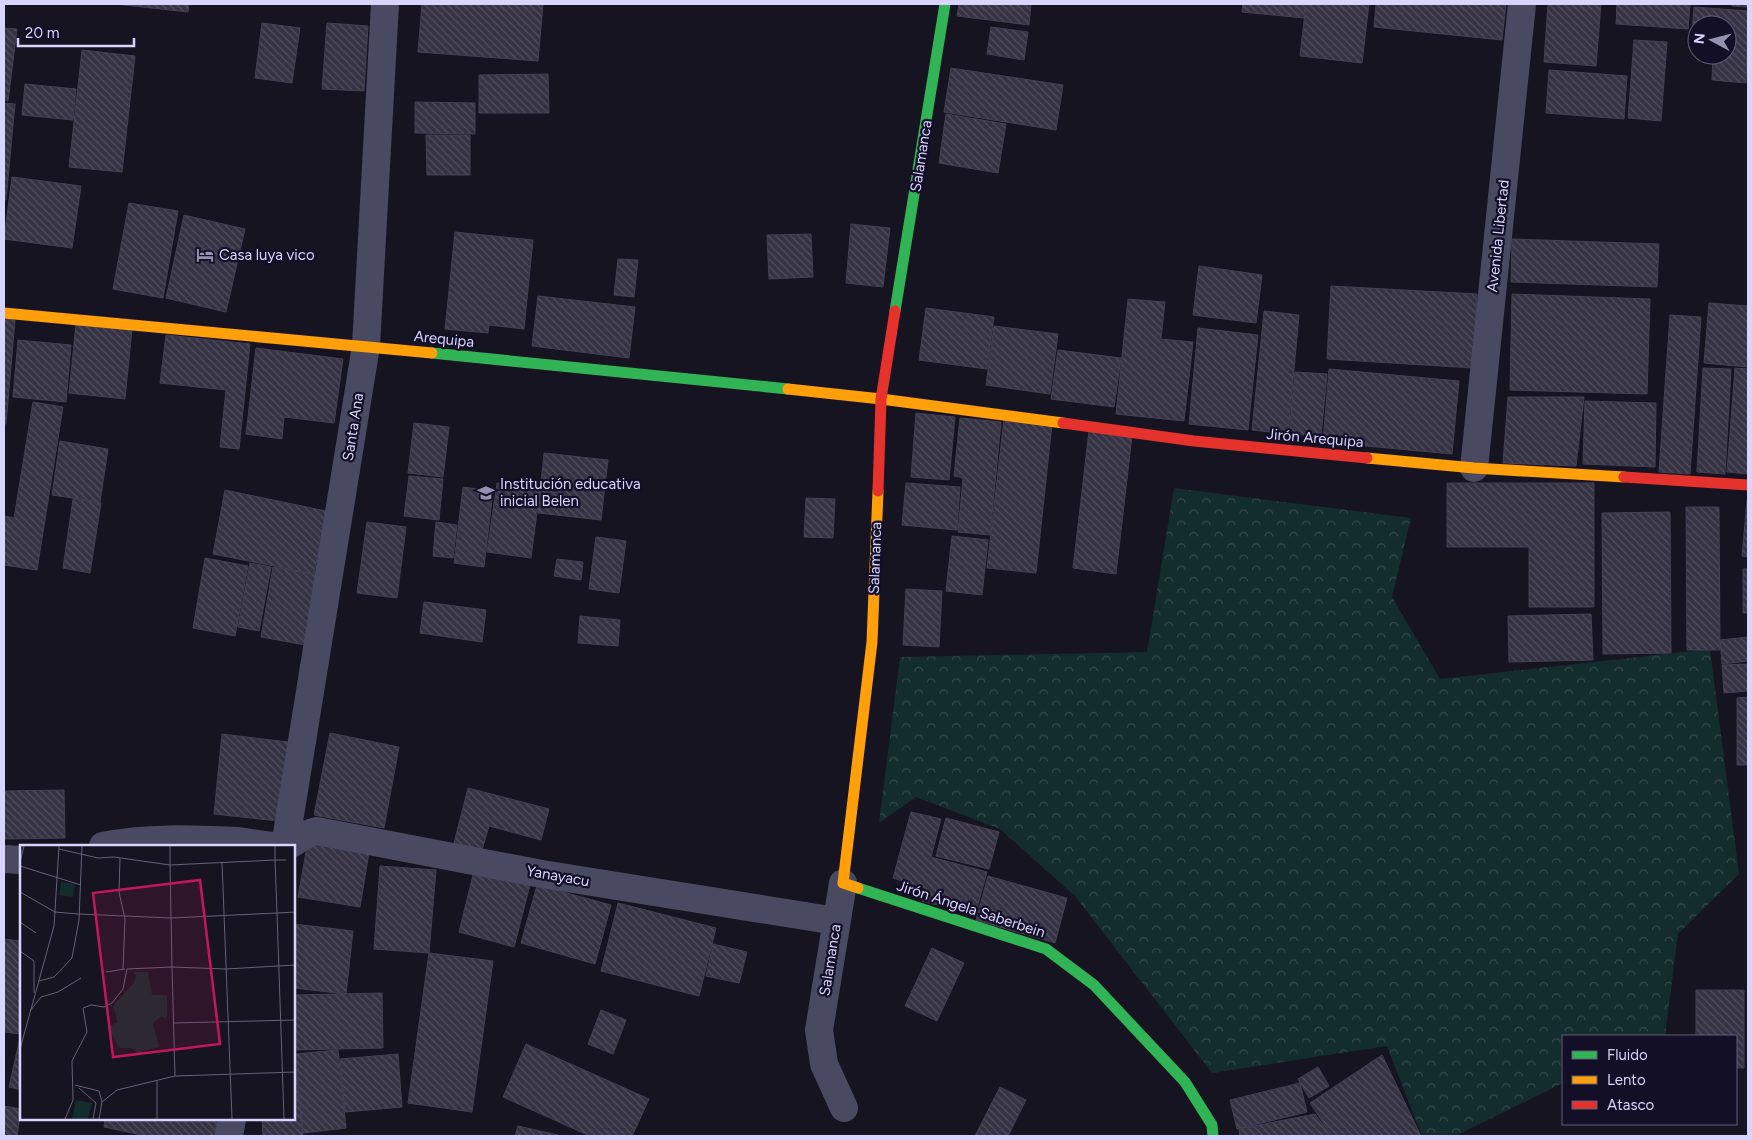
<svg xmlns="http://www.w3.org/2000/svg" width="1752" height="1140" viewBox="0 0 1752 1140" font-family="Figtree,sans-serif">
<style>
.forest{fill:url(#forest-crowns)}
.building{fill:url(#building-back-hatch);stroke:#433f54}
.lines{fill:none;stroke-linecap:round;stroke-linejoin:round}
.street{stroke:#4a4962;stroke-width:28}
.fast{stroke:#30b455;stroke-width:11}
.slow{stroke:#ff9f0a;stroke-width:11}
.jam{stroke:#e5322d;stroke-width:11}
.labels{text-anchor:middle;stroke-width:4.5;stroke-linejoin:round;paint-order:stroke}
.street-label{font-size:15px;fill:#d9d4ff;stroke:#130f26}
.poi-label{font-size:15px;fill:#d9d4ff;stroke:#130f26;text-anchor:start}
.inset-road{fill:none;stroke:#64617a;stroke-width:1}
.view{fill:#c2185b;fill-opacity:0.15;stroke:#c2185b;stroke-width:2.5}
.inset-edge{fill:none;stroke:#d9d4ff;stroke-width:2.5}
</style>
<defs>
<pattern id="forest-crowns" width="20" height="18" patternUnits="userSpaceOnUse" patternTransform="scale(1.25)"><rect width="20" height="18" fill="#132c2d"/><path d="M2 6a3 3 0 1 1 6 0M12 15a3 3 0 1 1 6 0" fill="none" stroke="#354a4c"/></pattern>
<pattern id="building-back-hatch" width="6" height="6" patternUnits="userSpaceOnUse" patternTransform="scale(1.25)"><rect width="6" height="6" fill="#343243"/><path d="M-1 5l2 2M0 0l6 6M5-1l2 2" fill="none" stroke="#514f5f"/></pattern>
</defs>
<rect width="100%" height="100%" fill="#161421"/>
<path class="forest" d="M 1174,488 L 1411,518 L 1392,597 L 1440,679 L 1710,649 L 1739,874 L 1678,934 L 1665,1036 L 1563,1036 L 1563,1083 L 1455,1136 L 1422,1136 L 1387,1046 L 1212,1073 L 1075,896 L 1000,829 L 916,797 L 879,823 L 900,657 L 1147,652 Z"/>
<path class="building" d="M 115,4 L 189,4 L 188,12 Z
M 422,4 L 543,4 L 538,61 L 418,52 Z
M 959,4 L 1031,4 L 1029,25 L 957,16 Z
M 1243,4 L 1305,4 L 1304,18 L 1242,12 Z
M 1306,4 L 1369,4 L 1362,63 L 1300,56 Z
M 1376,4 L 1506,4 L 1502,40 L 1374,27 Z
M 1548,4 L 1601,4 L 1596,66 L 1544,62 Z
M 1617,4 L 1690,4 L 1688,29 L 1616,24 Z
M 1732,4 L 1748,4 L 1748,7 L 1732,6 Z
M 1694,7 L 1748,11 L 1746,83 L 1712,80 L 1713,55 L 1727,55 L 1727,25 L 1697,25 L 1697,47 L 1691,47 Z
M 262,23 L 300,28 L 292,83 L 255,78 Z
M 327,23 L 368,26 L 364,91 L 322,89 Z
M 991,27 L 1028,32 L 1024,60 L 987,54 Z
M 4,28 L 17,29 L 8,101 L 4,100 Z
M 1634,40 L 1667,42 L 1661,121 L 1628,118 Z
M 82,50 L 135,56 L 122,172 L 69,167 Z
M 951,68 L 1063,85 L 1056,130 L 944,112 Z
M 1549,70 L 1627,76 L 1624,119 L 1546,113 Z
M 548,74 L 549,113 L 479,113 L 479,75 Z
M 25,84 L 76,89 L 73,120 L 22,115 Z
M 415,102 L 475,103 L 475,134 L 415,133 Z
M 4,103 L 15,104 L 6,200 L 4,200 Z
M 946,114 L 1006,124 L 998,173 L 939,163 Z
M 426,135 L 470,135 L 470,175 L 427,175 Z
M 12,177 L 81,186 L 72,248 L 4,239 Z
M 129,203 L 178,211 L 163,298 L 113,289 Z
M 184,215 L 245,229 L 226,312 L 166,298 Z
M 851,224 L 890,228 L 883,287 L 846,283 Z
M 455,232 L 533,240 L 524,329 L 489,325 L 488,333 L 445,329 Z
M 811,234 L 813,277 L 769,279 L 767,235 Z
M 1512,239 L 1659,244 L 1657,287 L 1511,282 Z
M 618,259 L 638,260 L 634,297 L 614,295 Z
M 1199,266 L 1262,275 L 1256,323 L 1193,315 Z
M 1331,286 L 1477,294 L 1473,368 L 1327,359 Z
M 1512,294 L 1650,299 L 1647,394 L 1510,390 Z
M 538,296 L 635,307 L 629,358 L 532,346 Z
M 1128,299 L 1165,302 L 1161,339 L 1193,342 L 1184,421 L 1116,414 Z
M 1709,303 L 1748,306 L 1748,367 L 1704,363 Z
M 926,308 L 994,317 L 987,369 L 919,360 Z
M 1264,311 L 1299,315 L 1288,434 L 1252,430 Z
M 1670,315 L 1701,317 L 1690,474 L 1659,472 Z
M 4,319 L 15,320 L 6,424 L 4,424 Z
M 76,324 L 132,329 L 125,399 L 69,393 Z
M 994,326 L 1058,334 L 1050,394 L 986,385 Z
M 1198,328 L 1258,335 L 1248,430 L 1189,424 Z
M 166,335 L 250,344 L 239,449 L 220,447 L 226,390 L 160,383 Z
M 18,340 L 71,345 L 66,402 L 13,397 Z
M 256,348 L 343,359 L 334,423 L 284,417 L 282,439 L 246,434 Z
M 1058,350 L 1121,358 L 1114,407 L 1051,399 Z
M 1703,368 L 1731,369 L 1725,474 L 1697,472 Z
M 1735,368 L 1748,369 L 1748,474 L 1727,472 Z
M 1329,369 L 1459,381 L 1452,454 L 1323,442 Z
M 1295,372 L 1327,374 L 1321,436 L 1289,434 Z
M 1508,397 L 1584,397 L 1576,466 L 1503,463 Z
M 1585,401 L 1656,403 L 1655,467 L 1583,464 Z
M 33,402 L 63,407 L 37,570 L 4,565 L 4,516 L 14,518 Z
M 916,413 L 955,417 L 949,480 L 911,477 Z
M 960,418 L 1001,422 L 990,535 L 958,532 L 963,478 L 954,476 Z
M 1004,419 L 1052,424 L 1036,573 L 987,568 Z
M 414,423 L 449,427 L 443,477 L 408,473 Z
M 1089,431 L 1132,436 L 1116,574 L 1073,568 Z
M 60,441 L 108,449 L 100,502 L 52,495 Z
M 544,453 L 608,460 L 601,520 L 538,513 Z
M 409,476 L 443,479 L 439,520 L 404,516 Z
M 497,483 L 540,489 L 531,558 L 487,552 Z
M 906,483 L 960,487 L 957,530 L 902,525 Z
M 1447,483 L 1594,483 L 1594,607 L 1529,607 L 1529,547 L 1447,547 Z
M 463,487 L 493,491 L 484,567 L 454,563 Z
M 225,490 L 326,511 L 314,574 L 213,554 Z
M 806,498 L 835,499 L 833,538 L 804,537 Z
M 73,499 L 101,503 L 90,573 L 63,568 Z
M 1747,500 L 1748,500 L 1748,557 L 1742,556 Z
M 1686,507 L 1719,507 L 1720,650 L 1687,650 Z
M 1670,512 L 1671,653 L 1603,654 L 1602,513 Z
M 367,522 L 406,527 L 397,598 L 357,593 Z
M 436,522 L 457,525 L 453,558 L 433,556 Z
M 952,536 L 988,540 L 982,595 L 946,591 Z
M 596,537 L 626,541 L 619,593 L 589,589 Z
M 205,558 L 248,566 L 235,636 L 193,628 Z
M 557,559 L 583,562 L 581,580 L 554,576 Z
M 250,563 L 271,567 L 259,631 L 238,627 Z
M 273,567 L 317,575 L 305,645 L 261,637 Z
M 1743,569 L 1748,569 L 1748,613 L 1743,613 Z
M 906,589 L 942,591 L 939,647 L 903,645 Z
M 424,602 L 486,610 L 482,642 L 420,633 Z
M 1591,614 L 1593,660 L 1509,662 L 1508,616 Z
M 580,616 L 620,620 L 618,646 L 578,643 Z
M 1748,637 L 1748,661 L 1722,664 L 1720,640 Z
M 1748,664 L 1748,691 L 1724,693 L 1722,665 Z
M 1748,697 L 1748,765 L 1737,765 L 1737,698 Z
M 330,733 L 399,747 L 384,828 L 314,815 Z
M 222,734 L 288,742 L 278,821 L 214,814 Z
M 468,788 L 549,809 L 541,840 L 489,826 L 482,850 L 454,843 Z
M 64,790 L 65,838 L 4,839 L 4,791 Z
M 911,812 L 941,819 L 931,857 L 987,872 L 975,915 L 922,901 L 925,888 L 893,878 Z
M 946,818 L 999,832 L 989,869 L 936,856 Z
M 309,835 L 370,846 L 360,907 L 298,897 Z
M 380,866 L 436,870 L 429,953 L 374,949 Z
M 474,871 L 530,885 L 514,947 L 459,932 Z
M 988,876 L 1067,898 L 1055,943 L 976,920 Z
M 537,885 L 611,905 L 595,964 L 521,943 Z
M 618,903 L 716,928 L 699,996 L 601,971 Z
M 294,924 L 353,931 L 346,994 L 294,988 Z
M 4,939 L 21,941 L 21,1034 L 4,1032 Z
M 713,944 L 747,952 L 739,983 L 706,976 Z
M 932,948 L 964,963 L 937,1021 L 905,1006 Z
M 429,953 L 493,961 L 472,1112 L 408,1103 Z
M 1696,990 L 1744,990 L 1744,1068 L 1736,1068 L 1736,1036 L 1696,1036 Z
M 382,993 L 383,1048 L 294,1050 L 294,995 Z
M 601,1010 L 626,1020 L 613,1054 L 588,1044 Z
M 19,1042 L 21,1042 L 21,1090 L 9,1087 Z
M 526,1044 L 649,1099 L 632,1136 L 590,1136 L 503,1097 Z
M 338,1050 L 346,1128 L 303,1133 L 295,1054 Z
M 398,1054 L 402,1107 L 345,1112 L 340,1059 Z
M 1382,1055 L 1421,1136 L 1332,1136 L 1310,1103 Z
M 294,1057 L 299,1097 L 294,1097 Z
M 1318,1067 L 1329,1086 L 1309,1098 L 1298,1079 Z
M 1300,1083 L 1307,1112 L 1237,1129 L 1230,1100 Z
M 1000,1087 L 1026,1100 L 1008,1136 L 975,1136 Z
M 299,1097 L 303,1136 L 263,1136 L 262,1119 L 294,1119 L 294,1098 Z
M 4,1106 L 21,1109 L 17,1136 L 4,1136 Z
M 1315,1114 L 1331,1136 L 1240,1136 L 1239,1129 Z
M 105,1119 L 219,1119 L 215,1136 L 146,1136 L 104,1127 Z
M 518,1126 L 562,1136 L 515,1136 Z"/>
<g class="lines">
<path class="street" d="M 1474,468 L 1522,4
M 103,846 C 146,837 193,839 237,841 C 247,842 278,848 286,846 C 298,842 302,834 317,831 L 542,874 L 836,921
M 285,846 L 366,346 L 385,4
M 4,859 L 21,860
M 843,883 L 819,1030 L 824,1064 L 844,1108
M 229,1136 L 232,1119"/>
<path class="fast" d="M 895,311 L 945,4
M 432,353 L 788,389
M 858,888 L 1046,949 L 1094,985 L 1185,1082 L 1212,1125 L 1213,1136"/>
<path class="slow" d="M 4,313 L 432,353
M 788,389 L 881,399 L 1063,423
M 1367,458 L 1474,468 L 1624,477
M 858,888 L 843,883 L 872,642 L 878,491"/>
<path class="jam" d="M 1063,423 L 1194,441 L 1367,458
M 1624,477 L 1748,485
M 878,491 L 881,399 L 895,311"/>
</g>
<defs>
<g id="hotel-bare" transform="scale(1.35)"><path d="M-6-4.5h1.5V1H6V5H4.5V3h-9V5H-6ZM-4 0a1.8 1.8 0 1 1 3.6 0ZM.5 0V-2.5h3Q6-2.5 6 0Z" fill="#9591b1" stroke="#130f26" stroke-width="2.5" paint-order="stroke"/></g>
<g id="school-bare" transform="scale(1.35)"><path d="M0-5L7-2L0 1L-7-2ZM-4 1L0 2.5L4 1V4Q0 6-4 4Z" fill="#9591b1" stroke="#130f26" stroke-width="2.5" paint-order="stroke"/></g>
</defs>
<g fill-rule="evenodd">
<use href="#hotel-bare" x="205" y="255"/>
<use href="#school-bare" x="486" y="493"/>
</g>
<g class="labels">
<g class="street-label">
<text transform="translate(921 156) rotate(-81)" y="5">Salamanca</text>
<text transform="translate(1498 236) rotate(-84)" y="5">Avenida Libertad</text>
<text transform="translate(444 339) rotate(6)" y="5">Arequipa</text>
<text transform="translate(353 427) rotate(-81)" y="5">Santa Ana</text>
<text transform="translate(1315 438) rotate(5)" y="5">Jirón Arequipa</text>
<text transform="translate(875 558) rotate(-88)" y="5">Salamanca</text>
<text transform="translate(558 876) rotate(10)" y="5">Yanayacu</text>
<text transform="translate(971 909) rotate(18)" y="5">Jirón Ángela Saberbein</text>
<text transform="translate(830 960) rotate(-81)" y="5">Salamanca</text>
</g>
<g class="poi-label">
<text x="219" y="260">Casa luya vico</text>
<text x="500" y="489">Institución educativa<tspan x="500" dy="17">inicial Belen</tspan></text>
</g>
</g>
<g transform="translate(20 845)">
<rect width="275" height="275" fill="#161421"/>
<path d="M 56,255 L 72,258 L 68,274 L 52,274 Z" fill="#132c2d"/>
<path d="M 41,37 L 55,39 L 53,52 L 39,50 ZM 113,127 L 128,127 L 132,150 L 147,150 L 147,173 L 140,172 L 133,178 L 139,202 L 118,208 L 111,203 L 99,203 L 88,182 L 98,177 L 93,161 L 114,138 L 116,130 Z" fill="#132c2d"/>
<path class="inset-road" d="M 255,1 L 255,15 L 266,15M 39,4 L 78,13 L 94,12 L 150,20 L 150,1M 100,13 L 99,47 L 105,74 L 103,124M 0,17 L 4,1M 202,17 L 212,274M 0,21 L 61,40M 0,47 L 35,67 L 58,69 L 151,73 L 257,68 L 264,274M 0,77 L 16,88M 0,106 L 14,116 L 14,148M 86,127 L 105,124M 19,136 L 34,132 L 52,113 L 59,75 L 62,1M 10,166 L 21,152 L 38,147 L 61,133M 153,178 L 275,175M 0,204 L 34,81 L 39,1M 155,231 L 152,122 L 206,124 L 275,120M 55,240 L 79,246 L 82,257 L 79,274M 59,243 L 76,258 L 73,274M 82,257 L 97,245 L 155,231 L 275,227M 45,274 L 53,255 L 52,216 L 67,187 L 63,163 L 71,160 L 84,162 L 92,158 L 103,144 L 107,124 L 152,122 L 150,20 L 255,15 L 257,68 L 275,67M 137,274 L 137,236"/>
<path class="view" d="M 180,35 L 200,199 L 93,212 L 73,48 Z"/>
<rect width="275" height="275" class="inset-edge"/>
</g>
<rect width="1752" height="1140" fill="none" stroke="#d9d4ff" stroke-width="10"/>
<rect x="1562" y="1035" width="175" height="90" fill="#130f26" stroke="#625e7d"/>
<rect x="1572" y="1051" width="25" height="8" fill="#30b455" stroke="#625e7d"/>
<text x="1607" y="1060" font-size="15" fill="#d9d4ff">Fluido</text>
<rect x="1572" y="1076" width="25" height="8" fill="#ff9f0a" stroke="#625e7d"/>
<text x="1607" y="1085" font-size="15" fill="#d9d4ff">Lento</text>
<rect x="1572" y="1101" width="25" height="8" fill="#e5322d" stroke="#625e7d"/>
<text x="1607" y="1110" font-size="15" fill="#d9d4ff">Atasco</text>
<g transform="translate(1712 40) rotate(277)"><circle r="24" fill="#130f26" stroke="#625e7d"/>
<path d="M0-4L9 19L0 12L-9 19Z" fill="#9591b1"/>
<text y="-8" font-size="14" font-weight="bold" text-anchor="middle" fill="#d9d4ff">N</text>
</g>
<path d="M18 38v8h116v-8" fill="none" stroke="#d9d4ff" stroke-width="2.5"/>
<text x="25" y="38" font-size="15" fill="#d9d4ff" stroke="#130f26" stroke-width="4" paint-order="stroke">20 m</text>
</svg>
